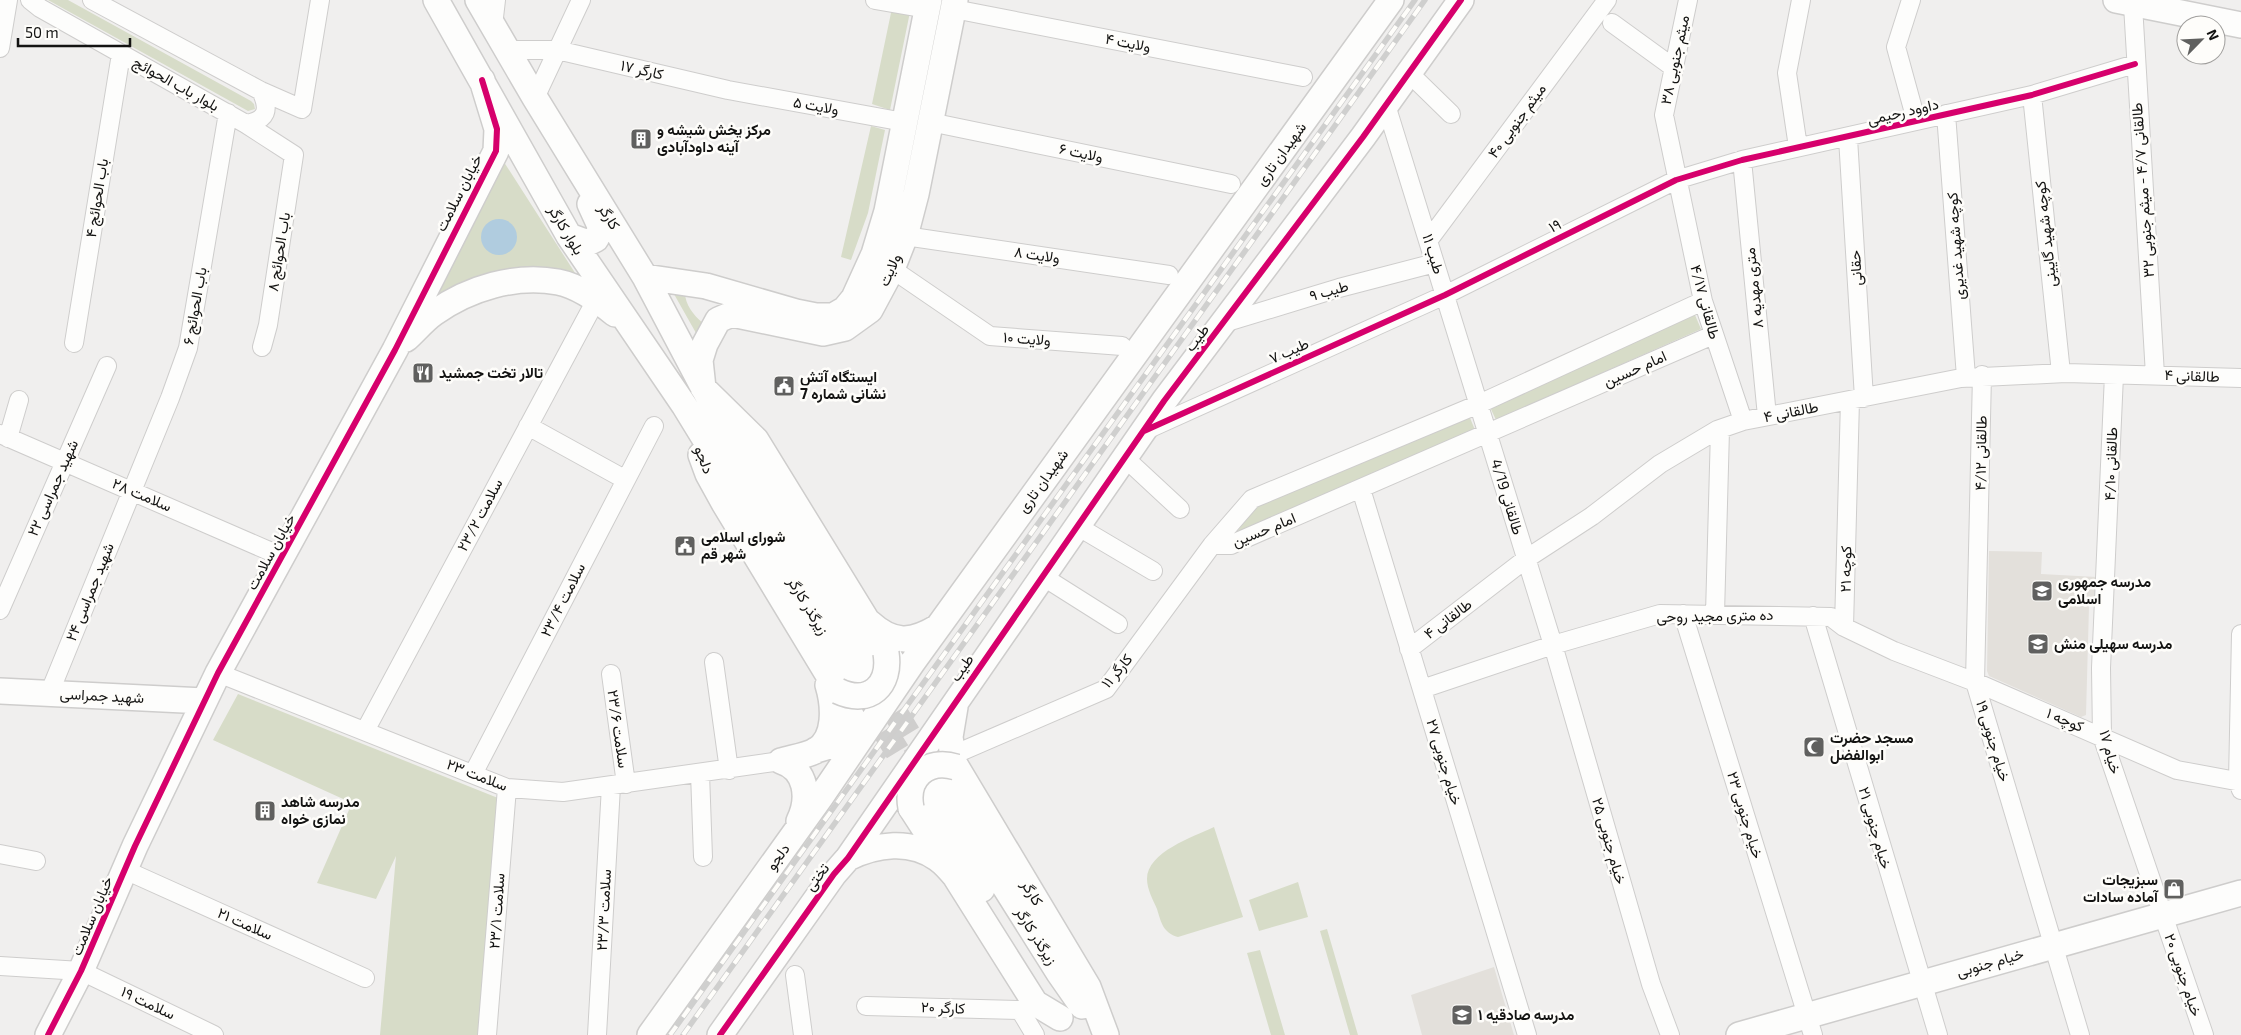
<svg xmlns="http://www.w3.org/2000/svg" width="2241" height="1035" viewBox="0 0 2241 1035" font-family="'Exo 2',Vazirmatn,sans-serif">
<style>
.built{fill:#e3e0db}
.green{fill:#d7dcc8}
.water{fill:#b0ccdf}
.lines{fill:none;stroke-linecap:round;stroke-linejoin:round}
.secondary-tunnel{stroke:#cfcecd;stroke-width:25;stroke-dasharray:25 12;stroke-linecap:butt}
.street-casing{stroke:#cecdcc;stroke-width:20}
.secondary-casing{stroke:#cecdcc;stroke-width:28}
.street{stroke:#fdfdfc;stroke-width:18}
.secondary{stroke:#fdfdfc;stroke-width:25}
.rail-casing{stroke:#cfcfce;stroke-width:5.5}
.rail{stroke:#fefdfa;stroke-width:4;stroke-dasharray:11;stroke-linecap:butt}
.secondary-bridge-casing{stroke:#cecdcc;stroke-width:28;stroke-linecap:butt}
.secondary-bridge{stroke:#fdfdfc;stroke-width:25}
.cycleway-casing{stroke:#fefdfa;stroke-width:9}
.cycleway{stroke:#d6006c;stroke-width:6}
.labels{text-anchor:middle;stroke-width:5;stroke-linejoin:round;paint-order:stroke}
.street-label{font-size:15px;fill:#131312;stroke:#fefdfa}
.poi-label{font-size:15px;font-weight:bold;fill:#131312;stroke:#fefdfa;text-anchor:start}
</style>
<rect width="100%" height="100%" fill="#f0efee"/>
<path class="built" d="M 1989,551 L 2042,552 L 2041,574 L 2097,577 L 2096,604 L 2089,606 L 2086,715 L 2081,717 L 1989,676 L 1987,671 Z
M 1494,967 L 1514,1035 L 1422,1035 L 1411,995 Z"/>
<path class="green" d="M 48,0 L 68,0 L 251,101 L 254,104 L 255,109 L 248,111 Z
M 892,8 L 910,12 L 890,110 L 872,104 Z
M 871,126 L 885,130 L 868,213 L 851,260 L 841,257 Z
M 502,159 L 577,276 L 427,306 Z
M 670,287 L 685,290 C 684,303 693,315 703,323 L 696,333 Z
M 1695,315 L 1701,329 L 1496,420 L 1490,407 Z
M 1468,413 L 1475,430 L 1236,533 L 1258,503 Z
M 238,694 L 498,798 L 480,1035 L 380,1035 L 396,856 L 376,899 L 317,883 L 352,803 L 213,740 Z
M 1214,827 L 1243,917 L 1178,937 C 1163,933 1161,922 1157,909 C 1153,900 1147,889 1147,879 C 1147,852 1193,837 1214,827 Z
M 1298,882 L 1308,917 L 1259,931 L 1249,900 Z
M 1327,929 L 1358,1035 L 1350,1035 L 1320,931 Z
M 1260,950 L 1285,1035 L 1271,1035 L 1247,953 Z"/>
<path class="water" d="M481 237a18 18 0 1 1 36 0a18 18 0 1 1-36 0Z"/>
<g class="lines">
<path class="secondary-tunnel" d="M 876,681 L 931,771
M 865,699 L 918,785"/>
<g class="street-casing">
<path id="street" d="M 30,0 L 40,8 L 246,124 L 294,155 L 268,325 L 262,347
M 92,0 L 261,91 L 302,109 L 320,0
M 875,0 L 927,9
M 1688,0 L 1664,115 L 1703,301 L 1743,421
M 1911,0 L 1896,47 L 1916,120
M 2133,5 L 2155,375
M 954,9 L 1303,77
M 1612,23 L 1674,68
M 493,26 L 496,0
M 0,48 L 8,0
M 507,50 L 557,50 L 728,90 L 904,122
M 1409,73 L 1451,114
M 2032,95 L 2061,373
M 535,98 L 581,0
M 1386,105 L 1553,645 L 1651,984 L 1670,1035
M 1946,114 L 1966,377
M 930,122 L 1231,184
M 246,124 C 267,120 270,110 261,91
M 1848,138 L 1864,398
M 1798,147 L 1787,73 L 1801,0
M 1742,160 L 1767,416
M 905,236 L 1169,275
M 1428,241 L 1607,0
M 892,269 L 990,336 L 1122,346
M 1224,323 L 1339,288 L 1435,263
M 74,343 L 121,54
M 1982,375 L 1975,682 L 2080,1035
M 2114,375 L 2101,668 L 2102,736 L 2204,1035
M 528,426 L 626,480
M 1144,431 L 1445,295 L 1676,180 L 1742,160 L 2032,95 L 2135,64
M 0,434 L 283,557
M 8,438 L 19,400
M 1125,458 L 1180,509
M 1361,489 L 1527,1035
M 1077,526 L 1153,571
M 1212,545 L 1231,545 L 1237,542 L 1713,335
M 1042,576 L 1118,624
M 0,610 L 107,366
M 1683,614 L 1813,1035
M 1715,614 L 1720,430
M 1813,616 L 1938,1035
M 1844,627 L 1850,400
M 1409,649 L 1526,559 L 1592,516 L 1660,464 L 1717,430 L 1743,421 L 1961,378 L 2066,373 L 2241,378
M 714,662 L 729,770
M 218,673 L 507,788 L 563,792 L 781,761
M 611,674 L 626,784
M 1422,689 L 1553,645 L 1660,614 L 1831,617 L 1844,627 L 1894,651 L 1975,682 L 2177,770 L 2241,782
M 49,694 L 170,398 L 188,348 L 228,113
M 365,731 L 596,300
M 953,755 L 1106,689 L 1212,545 L 1252,499 L 1479,404 L 1703,301
M 700,773 L 703,857
M 473,774 L 654,426
M 2241,790 L 2238,781 L 2241,634
M 0,854 L 36,861
M 125,870 L 365,978
M 0,966 L 81,971 L 214,1035
M 795,975 L 803,1035
M 866,1006 L 1020,1010 L 1035,1035
M 487,1035 L 507,788
M 597,1035 L 611,786"/>
</g>
<g class="secondary-casing">
<path id="secondary" d="M 436,0 L 569,236 L 684,405 L 857,687
M 478,0 L 535,98 L 645,277 L 731,440 L 871,672
M 2116,0 L 2241,25
M 569,236 L 588,243 L 596,239 L 601,228 L 590,204
M 645,277 L 706,286 L 796,312 L 816,316 L 833,316 L 845,309 L 854,298 L 874,254 L 887,211 L 929,0
M 406,339 C 415,331 424,320 434,313 C 469,288 516,274 558,282 C 579,286 599,301 615,314
M 701,455 L 708,474 L 724,503 L 838,691 L 862,736 L 816,750
M 870,623 C 893,644 912,643 938,627
M 898,671 L 756,440 L 703,388 L 700,360 L 705,344 L 718,320 L 732,314 L 823,333 L 845,328 L 870,310 L 892,269 L 905,236 L 916,194 L 955,0
M 0,691 L 204,701
M 955,707 L 950,737 L 954,763 L 1088,987 L 1106,1035
M 781,761 C 791,758 805,756 815,751 C 837,739 834,705 828,685
M 781,761 C 807,769 810,799 799,821
M 933,773 L 1059,973 L 1082,1006
M 918,785 L 982,889
M 911,808 L 944,859
M 848,858 C 876,844 911,839 938,859 C 944,863 950,870 955,876 L 1035,1003 L 1060,1018
M 48,1035 L 81,971 L 135,846 L 218,673 L 395,350 L 496,151 L 497,129 L 482,80
M 650,1035 L 820,798 L 912,663 L 1391,0
M 720,1035 L 834,874 L 848,858 L 1164,401 L 1363,137 L 1461,0
M 1739,1035 L 2241,893"/>
</g>
<use href="#street" class="street"/>
<use href="#secondary" class="secondary"/>
<g class="rail-casing">
<path id="rail" d="M 670,1035 L 1415,0
M 683,1035 L 1425,0"/>
</g>
<use href="#rail" class="rail"/>
<g class="secondary-bridge-casing">
<path id="secondary-bridge" d="M 838,691 C 870,706 891,685 886,653
M 911,808 C 905,778 927,758 956,767"/>
</g>
<use href="#secondary-bridge" class="secondary-bridge"/>
<g class="cycleway-casing">
<path id="cycleway" d="M 1144,431 L 1445,295 L 1676,180 L 1742,160 L 2032,95 L 2135,64
M 48,1035 L 81,971 L 135,846 L 218,673 L 395,350 L 496,151 L 497,129 L 482,80
M 720,1035 L 834,874 L 848,858 L 1164,401 L 1363,137 L 1461,0"/>
</g>
<use href="#cycleway" class="cycleway"/>
</g>
<defs>
<g id="building-square" transform="scale(1.125)"><rect x="-9" y="-9" width="18" height="18" rx="4" fill="#60605f" stroke="#fefdfa"/><path d="M-4-6H4V6H1V3H-1V6H-4ZM-2.5-4.3h1.7v1.8h-1.7ZM.8-4.3h1.7v1.8H.8ZM-2.5-1h1.7V.8h-1.7ZM.8-1h1.7V.8H.8Z" fill="#fff"/></g>
<g id="restaurant-square" transform="scale(1.125)"><rect x="-9" y="-9" width="18" height="18" rx="4" fill="#60605f" stroke="#fefdfa"/><path d="M-5-6h1v4h1v-4h1v4h1v-4h1v5L-1.5 .5V6h-2V.5L-5-1ZM5-6V6H3V1.5H1.5Q1.5-4 5-6Z" fill="#fff"/></g>
<g id="civic-square" transform="scale(1.125)"><rect x="-9" y="-9" width="18" height="18" rx="4" fill="#60605f" stroke="#fefdfa"/><path d="M-.6-6.5H3V-4.5H.6V-3L4-1V1h2V6H-6V1h2V-1L-.6-3ZM-1.2 2.5V6h2.4V2.5Z" fill="#fff"/></g>
<g id="school-square" transform="scale(1.125)"><rect x="-9" y="-9" width="18" height="18" rx="4" fill="#60605f" stroke="#fefdfa"/><path d="M0-5L7-2L0 1L-7-2ZM-4 1L0 2.5L4 1V4Q0 6-4 4Z" fill="#fff"/></g>
<g id="mosque-square" transform="scale(1.125)"><rect x="-9" y="-9" width="18" height="18" rx="4" fill="#60605f" stroke="#fefdfa"/><path d="M3.5-4.9A6 6 0 1 0 3.5 4.9A5 5 0 1 1 3.5-4.9Z" fill="#fff"/></g>
<g id="shop-square" transform="scale(1.125)"><rect x="-9" y="-9" width="18" height="18" rx="4" fill="#60605f" stroke="#fefdfa"/><path d="M-5-2.5h2.3a2.7 3.5 0 0 1 5.4 0H5L5.5 6h-11ZM-1.5-2.5h3a1.5 2.3 0 0 0-3 0Z" fill="#fff"/></g>
</defs>
<g fill-rule="evenodd">
<use href="#building-square" x="641" y="139"/>
<use href="#restaurant-square" x="423" y="373"/>
<use href="#civic-square" x="784" y="386"/>
<use href="#civic-square" x="685" y="546"/>
<use href="#school-square" x="2042" y="591"/>
<use href="#school-square" x="2038" y="644"/>
<use href="#mosque-square" x="1814" y="747"/>
<use href="#building-square" x="265" y="811"/>
<use href="#shop-square" x="2174" y="889"/>
<use href="#school-square" x="1462" y="1015"/>
</g>
<g class="labels">
<g class="street-label">
<text transform="translate(1128 43) rotate(11)" y="5">ولایت ۴</text>
<text transform="translate(1675 60) rotate(-78)" y="5">میثم جنوبی ۳۸</text>
<text transform="translate(642 70) rotate(13)" y="5">کارگر ۱۷</text>
<text transform="translate(176 84) rotate(29)" y="5">بلوار باب الحوائج</text>
<text transform="translate(816 106) rotate(10)" y="5">ولایت ۵</text>
<text transform="translate(1903 112) rotate(-13)" y="5">داوود رحیمی</text>
<text transform="translate(1517 121) rotate(-54)" y="5">میثم جنوبی ۴۰</text>
<text transform="translate(1081 153) rotate(12)" y="5">ولایت ۶</text>
<text transform="translate(1281 154) rotate(-54)" y="5">شهیدان تاری</text>
<text transform="translate(2143 190) rotate(-94)" y="5">طالقانی ۴/۷ - میثم جنوبی ۳۲</text>
<text transform="translate(459 193) rotate(-63)" y="5">خیابان سلامت</text>
<text transform="translate(97 198) rotate(-81)" y="5">باب الحوائج ۴</text>
<text transform="translate(609 217) rotate(59)" y="5">کارگر</text>
<text transform="translate(1555 226) rotate(-27)" y="5">۱۹</text>
<text transform="translate(566 230) rotate(59)" y="5">بلوار کارگر</text>
<text transform="translate(2046 234) rotate(-96)" y="5">کوچه شهید گایینی</text>
<text transform="translate(1956 246) rotate(-94)" y="5">کوچه شهید غدیری</text>
<text transform="translate(279 252) rotate(-81)" y="5">باب الحوائج ۸</text>
<text transform="translate(1433 254) rotate(73)" y="5">طیب ۱۱</text>
<text transform="translate(1037 255) rotate(8)" y="5">ولایت ۸</text>
<text transform="translate(1856 268) rotate(-93)" y="5">حقانی</text>
<text transform="translate(890 270) rotate(-65)" y="5">ولایت</text>
<text transform="translate(1754 288) rotate(-96)" y="5">۸ متری مهدیه</text>
<text transform="translate(1329 291) rotate(-16)" y="5">طیب ۹</text>
<text transform="translate(1705 302) rotate(75)" y="5">طالقانی ۴/۱۷</text>
<text transform="translate(195 306) rotate(-80)" y="5">باب الحوائج ۶</text>
<text transform="translate(1197 338) rotate(-53)" y="5">طیب</text>
<text transform="translate(1027 339) rotate(4)" y="5">ولایت ۱۰</text>
<text transform="translate(1289 351) rotate(-24)" y="5">طیب ۷</text>
<text transform="translate(1635 369) rotate(-24)" y="5">امام حسین</text>
<text transform="translate(2192 376) rotate(2)" y="5">طالقانی ۴</text>
<text transform="translate(1791 412) rotate(-11)" y="5">طالقانی ۴</text>
<text transform="translate(1981 453) rotate(-89)" y="5">طالقانی ۴/۱۲</text>
<text transform="translate(704 460) rotate(69)" y="5">دلجو</text>
<text transform="translate(2111 464) rotate(-88)" y="5">طالقانی ۴/۱۰</text>
<text transform="translate(1043 481) rotate(-54)" y="5">شهیدان تاری</text>
<text transform="translate(53 488) rotate(-66)" y="5">شهید جمراسی ۲۲</text>
<text transform="translate(142 495) rotate(23)" y="5">سلامت ۲۸</text>
<text transform="translate(1507 497) rotate(73)" y="5">طالقانی 4/19</text>
<text transform="translate(480 515) rotate(-62)" y="5">سلامت ۲۳/۲</text>
<text transform="translate(1264 530) rotate(-22)" y="5">امام حسین</text>
<text transform="translate(271 552) rotate(-61)" y="5">خیابان سلامت</text>
<text transform="translate(1846 569) rotate(-89)" y="5">کوچه ۲۱</text>
<text transform="translate(90 592) rotate(-68)" y="5">شهید جمراسی ۲۴</text>
<text transform="translate(563 600) rotate(-63)" y="5">سلامت ۲۳/۴</text>
<text transform="translate(808 606) rotate(59)" y="5">زیرگذر کارگر</text>
<text transform="translate(1715 616) rotate(-1)" y="5">ده متری مجید روحی</text>
<text transform="translate(1448 619) rotate(-37)" y="5">طالقانی ۴</text>
<text transform="translate(962 668) rotate(-55)" y="5">طیب</text>
<text transform="translate(1117 671) rotate(-50)" y="5">کارگر ۱۱</text>
<text transform="translate(102 696) rotate(3)" y="5">شهید جمراسی</text>
<text transform="translate(2065 720) rotate(23)" y="5">کوچه ۱</text>
<text transform="translate(618 729) rotate(82)" y="5">سلامت ۲۳/۶</text>
<text transform="translate(1993 741) rotate(73)" y="5">خیام جنوبی ۱۹</text>
<text transform="translate(2110 752) rotate(75)" y="5">خیام ۱۷</text>
<text transform="translate(1444 762) rotate(73)" y="5">خیام جنوبی ۲۷</text>
<text transform="translate(477 775) rotate(21)" y="5">سلامت ۲۳</text>
<text transform="translate(1745 815) rotate(73)" y="5">خیام جنوبی ۲۳</text>
<text transform="translate(1875 828) rotate(74)" y="5">خیام جنوبی ۲۱</text>
<text transform="translate(1609 841) rotate(74)" y="5">خیام جنوبی ۲۵</text>
<text transform="translate(778 857) rotate(-54)" y="5">دلجو</text>
<text transform="translate(817 877) rotate(-53)" y="5">تختی</text>
<text transform="translate(1032 893) rotate(59)" y="5">کارگر</text>
<text transform="translate(604 910) rotate(-87)" y="5">سلامت ۲۳/۳</text>
<text transform="translate(497 911) rotate(-86)" y="5">سلامت ۲۳/۱</text>
<text transform="translate(92 916) rotate(-67)" y="5">خیابان سلامت</text>
<text transform="translate(245 924) rotate(24)" y="5">سلامت ۲۱</text>
<text transform="translate(1036 936) rotate(58)" y="5">زیرگذر کارگر</text>
<text transform="translate(1990 963) rotate(-16)" y="5">خیام جنوبی</text>
<text transform="translate(2183 975) rotate(71)" y="5">خیام جنوبی ۲۰</text>
<text transform="translate(148 1003) rotate(25)" y="5">سلامت ۱۹</text>
<text transform="translate(943 1008) rotate(2)" y="5">کارگر ۲۰</text>
</g>
<g class="poi-label">
<text x="657" y="135">مرکز پخش شیشه و<tspan x="657" dy="17">آینه داودآبادی</tspan></text>
<text x="439" y="378">تالار تخت جمشید</text>
<text x="800" y="382">ایستگاه آتش<tspan x="800" dy="17">نشانی شماره 7</tspan></text>
<text x="701" y="542">شورای اسلامی<tspan x="701" dy="17">شهر قم</tspan></text>
<text x="2058" y="587">مدرسه جمهوری<tspan x="2058" dy="17">اسلامی</tspan></text>
<text x="2054" y="649">مدرسه سهیلی منش</text>
<text x="1830" y="743">مسجد حضرت<tspan x="1830" dy="17">ابوالفضل</tspan></text>
<text x="281" y="807">مدرسه شاهد<tspan x="281" dy="17">نمازی خواه</tspan></text>
<text x="2158" y="885" text-anchor="end">سبزیجات<tspan x="2158" dy="17">آماده سادات</tspan></text>
<text x="1478" y="1020">مدرسه صادقیه ۱</text>
</g>
</g>
<g transform="translate(2201 40) rotate(66)"><circle r="24" fill="#fefdfa" stroke="#a09f9d"/>
<path d="M0-4L9 19L0 12L-9 19Z" fill="#60605f"/>
<text y="-8" font-size="14" font-weight="bold" text-anchor="middle" fill="#131312">N</text>
</g>
<path d="M18 38v8h112v-8" fill="none" stroke="#131312" stroke-width="2.5"/>
<text x="25" y="38" font-size="15" fill="#131312" stroke="#fefdfa" stroke-width="4" paint-order="stroke">50 m</text>
</svg>
